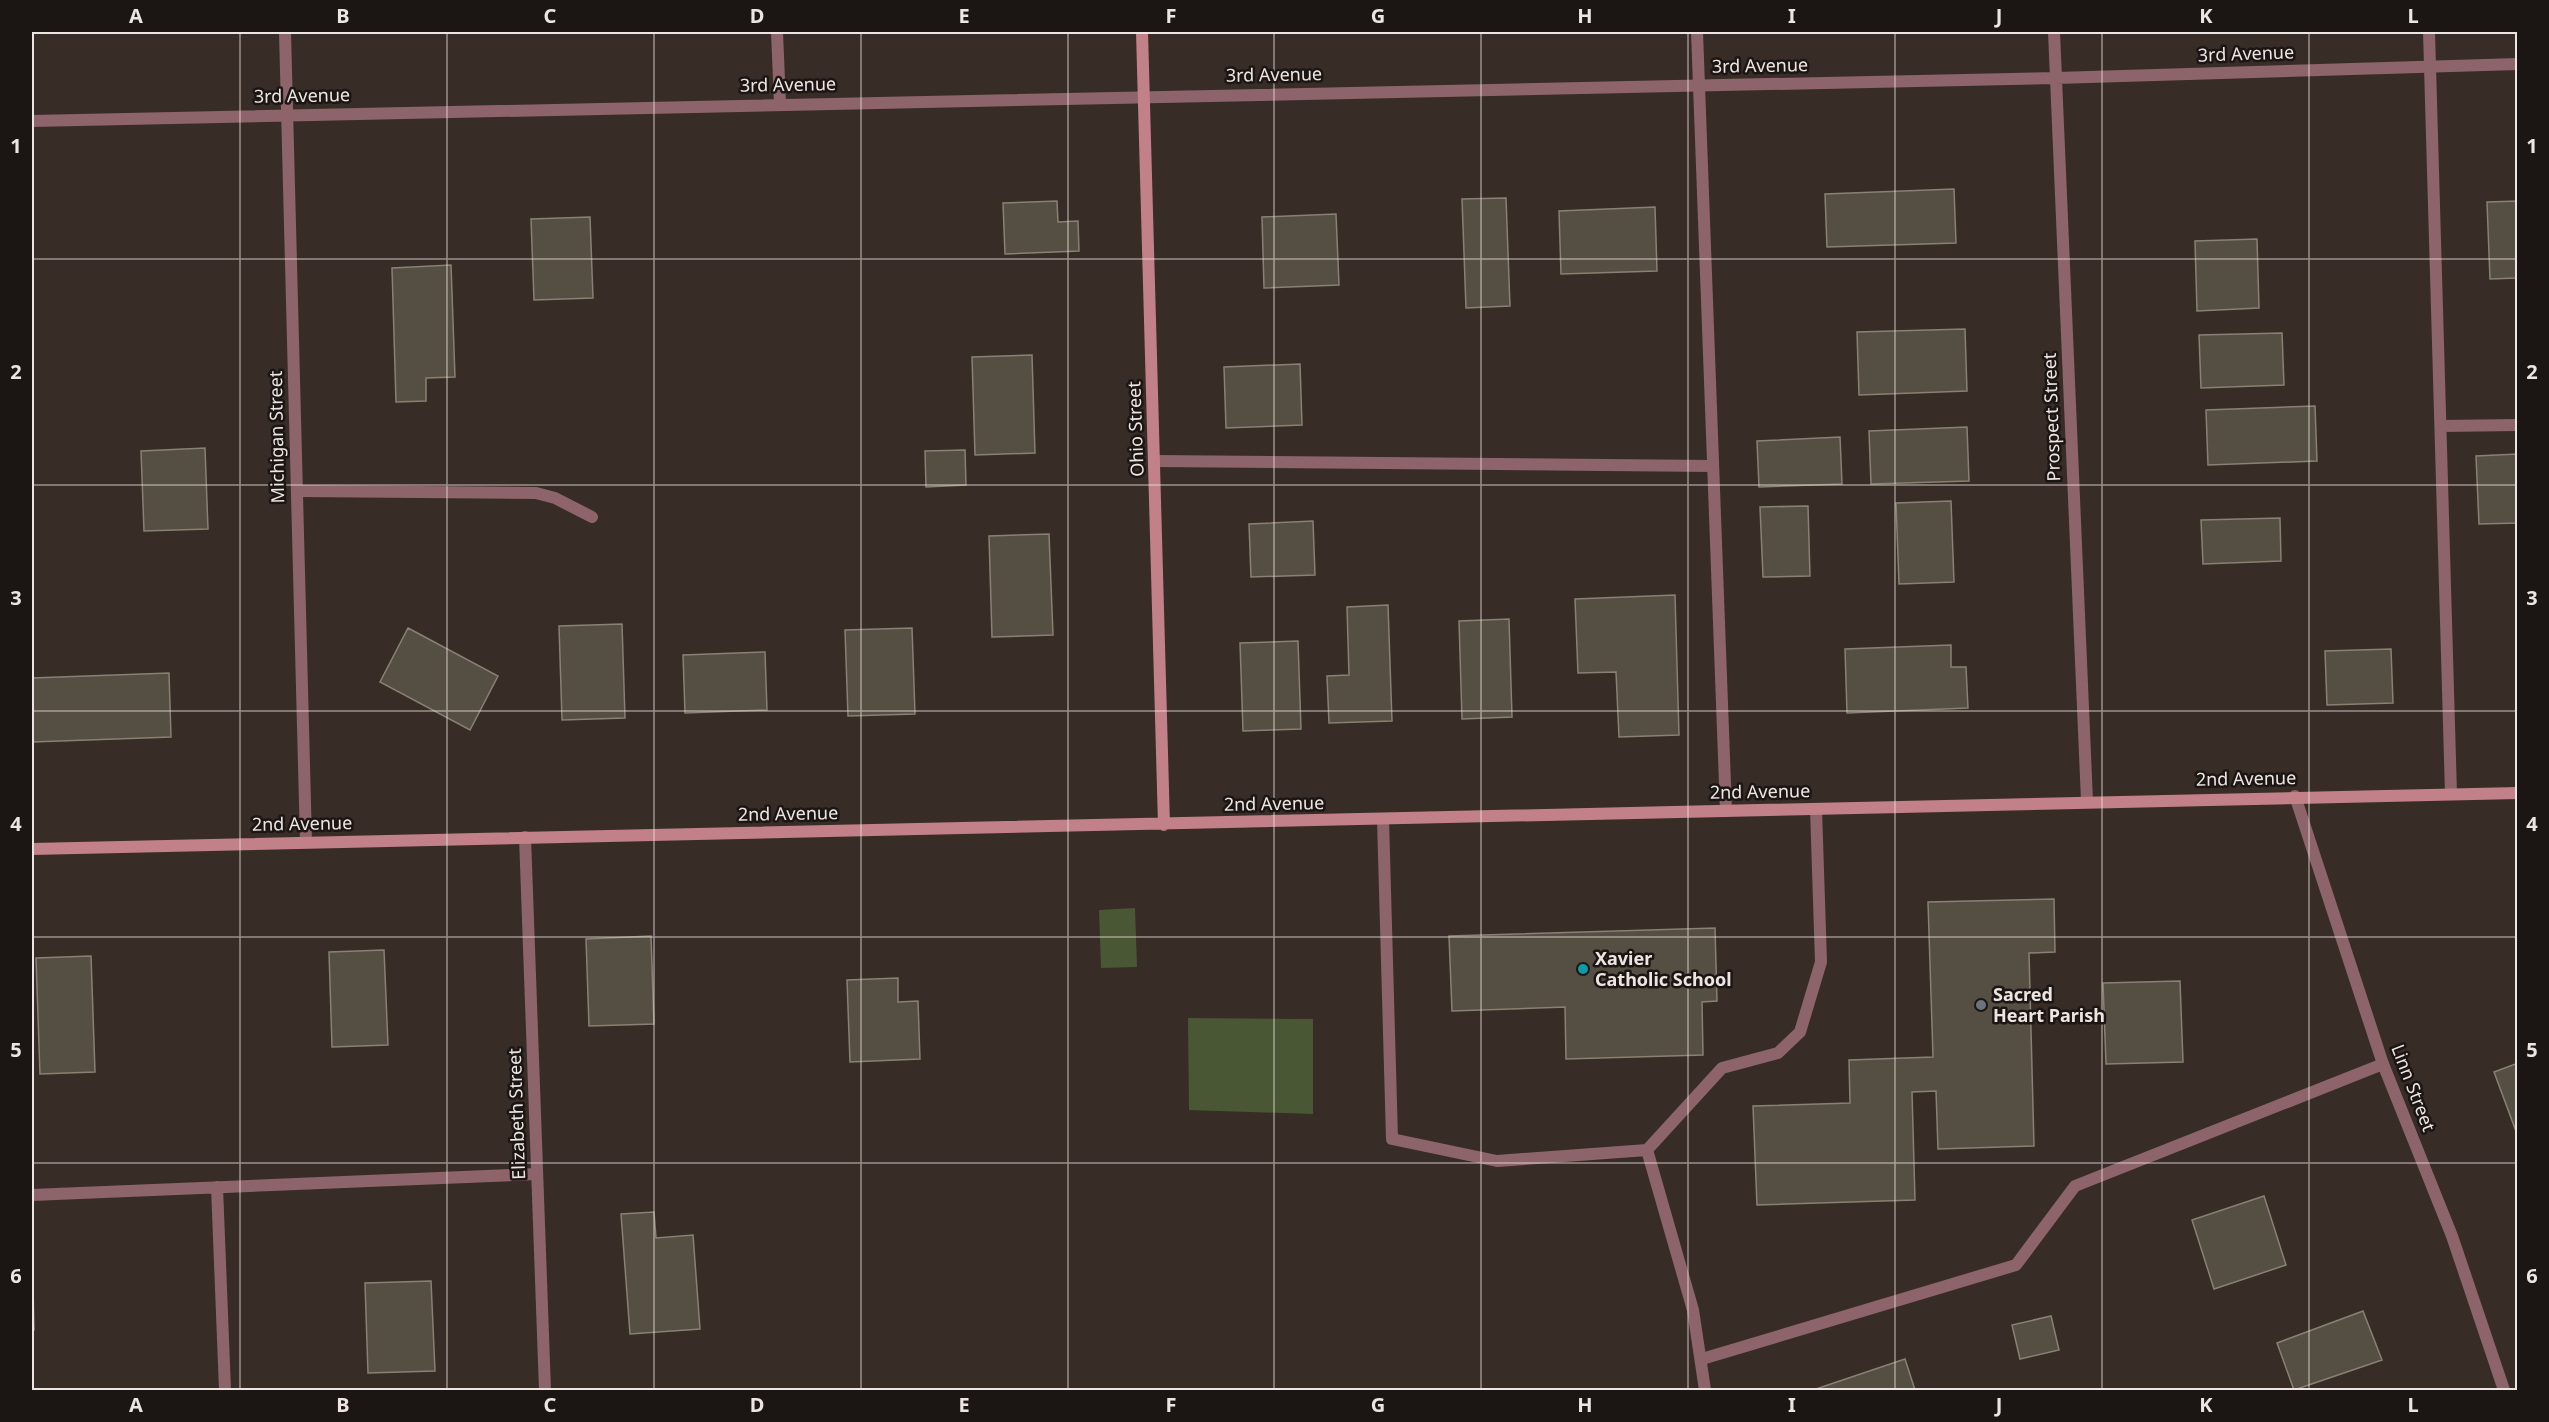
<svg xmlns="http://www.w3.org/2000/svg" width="2549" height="1422" viewBox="0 0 2549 1422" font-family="'Noto Sans',sans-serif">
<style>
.green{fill:#4a5735}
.building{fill:#554e42;stroke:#898174;stroke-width:1.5}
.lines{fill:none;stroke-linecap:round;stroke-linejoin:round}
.lane{stroke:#8d6469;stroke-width:12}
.street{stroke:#8d6469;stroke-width:12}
.secondary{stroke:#c28189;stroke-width:12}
.grid{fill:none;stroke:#ede5e1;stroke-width:1.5;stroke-opacity:0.55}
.culture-dot{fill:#0f9aa8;stroke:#1b1613;stroke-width:2}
.worship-dot{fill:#6b7280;stroke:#1b1613;stroke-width:2}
.labels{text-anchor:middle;stroke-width:5;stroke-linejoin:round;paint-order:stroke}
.street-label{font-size:18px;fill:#ede5e1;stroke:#1b1613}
.poi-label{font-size:18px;font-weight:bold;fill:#ede5e1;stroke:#1b1613;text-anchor:start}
.neatline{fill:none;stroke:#ede5e1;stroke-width:2}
.grid-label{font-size:20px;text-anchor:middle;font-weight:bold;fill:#ede5e1}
</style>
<rect width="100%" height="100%" fill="#382c26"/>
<path class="green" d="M 1135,908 L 1137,967 L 1101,968 L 1099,910 Z
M 1188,1018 L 1313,1019 L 1313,1114 L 1189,1110 Z"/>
<path class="building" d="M 1954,189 L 1956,243 L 1827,247 L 1825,194 Z
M 1506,198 L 1510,306 L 1466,308 L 1462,199 Z
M 1057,201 L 1058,222 L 1078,221 L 1079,251 L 1005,254 L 1003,203 Z
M 2518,201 L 2518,278 L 2490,279 L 2487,202 Z
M 1655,207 L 1657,271 L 1561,274 L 1559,211 Z
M 1336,214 L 1339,285 L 1264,288 L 1262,217 Z
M 590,217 L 593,298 L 534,300 L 531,219 Z
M 2257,239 L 2259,308 L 2197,311 L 2195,241 Z
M 451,265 L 455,377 L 426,378 L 426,401 L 396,402 L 392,268 Z
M 1965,329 L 1967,391 L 1859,395 L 1857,332 Z
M 2282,333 L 2284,385 L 2201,388 L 2199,335 Z
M 1032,355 L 1035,453 L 975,455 L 972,357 Z
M 1300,364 L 1302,425 L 1226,428 L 1224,367 Z
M 2315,406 L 2317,461 L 2208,465 L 2206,410 Z
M 1967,427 L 1969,481 L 1871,484 L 1869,431 Z
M 1840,437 L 1842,484 L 1759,487 L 1757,441 Z
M 205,448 L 208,529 L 144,531 L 141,451 Z
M 965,450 L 966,485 L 926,487 L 925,451 Z
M 2518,454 L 2518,523 L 2479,524 L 2476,456 Z
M 1951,501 L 1954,582 L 1899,584 L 1896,503 Z
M 1808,506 L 1810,576 L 1763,577 L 1760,507 Z
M 2280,518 L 2281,561 L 2203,564 L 2201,520 Z
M 1313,521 L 1315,575 L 1251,577 L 1249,524 Z
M 1049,534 L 1053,635 L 992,637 L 989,536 Z
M 1675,595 L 1679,735 L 1619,737 L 1616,672 L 1578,673 L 1575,599 Z
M 1388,605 L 1392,721 L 1329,723 L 1327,676 L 1349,675 L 1347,607 Z
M 1509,619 L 1512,717 L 1462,719 L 1459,621 Z
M 622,624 L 625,718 L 562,720 L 559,626 Z
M 408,628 L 498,676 L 470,730 L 380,682 Z
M 912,628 L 915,714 L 848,716 L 845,630 Z
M 1298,641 L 1301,729 L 1243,731 L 1240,643 Z
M 1951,645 L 1951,667 L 1966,667 L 1968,708 L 1847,713 L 1845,649 Z
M 2391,649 L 2393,703 L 2327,705 L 2325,651 Z
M 765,652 L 767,710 L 685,713 L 683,655 Z
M 169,673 L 171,737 L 33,742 L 32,678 Z
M 2054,899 L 2055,952 L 2029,953 L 2034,1146 L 1938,1149 L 1936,1091 L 1912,1092 L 1915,1200 L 1757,1205 L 1753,1106 L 1850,1103 L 1849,1060 L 1933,1057 L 1928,902 Z
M 1715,928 L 1717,1001 L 1702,1002 L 1703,1055 L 1566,1059 L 1565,1007 L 1452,1011 L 1449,936 Z
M 651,936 L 654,1024 L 589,1026 L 586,939 Z
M 384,950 L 388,1045 L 332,1047 L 329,952 Z
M 91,956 L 95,1072 L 40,1074 L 36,958 Z
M 898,978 L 898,1002 L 918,1001 L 920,1059 L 850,1062 L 847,980 Z
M 2180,981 L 2183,1062 L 2106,1064 L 2103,983 Z
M 2518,1063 L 2518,1134 L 2517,1134 L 2494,1072 Z
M 2264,1196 L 2286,1265 L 2214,1289 L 2192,1220 Z
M 654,1212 L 656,1238 L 693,1235 L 700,1329 L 630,1334 L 621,1214 Z
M 32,1246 L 34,1330 L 32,1330 Z
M 431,1281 L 435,1371 L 368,1373 L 365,1283 Z
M 2363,1311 L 2382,1360 L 2294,1390 L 2277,1343 Z
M 2051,1316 L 2059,1350 L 2020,1359 L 2012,1325 Z
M 1905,1359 L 1915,1390 L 1813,1390 Z"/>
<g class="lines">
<path class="lane" d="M 777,32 L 780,104
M 1697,32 L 1726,811
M 2429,32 L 2451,794
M 2441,426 L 2518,425
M 1155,461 L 1713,466
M 297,491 L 536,493 L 555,498 L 592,517
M 1383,819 L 1392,1139 L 1497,1161 L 1647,1150 L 1722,1068 L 1778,1053 L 1800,1032 L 1821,962 L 1816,809
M 1647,1150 L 1693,1310 L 1705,1390
M 217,1187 L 225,1390
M 32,1195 L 537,1174
M 1702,1359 L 2016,1265 L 2075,1186 L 2383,1064"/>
<path class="street" d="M 285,32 L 306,842
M 2054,32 L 2087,801
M 32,121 L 2056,78 L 2518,64
M 2295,796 L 2383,1064 L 2452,1236 L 2504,1390
M 525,837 L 545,1390"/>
<path class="secondary" d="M 1142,32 L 1164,825
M 32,849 L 2518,793"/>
</g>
<path class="grid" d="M 240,32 L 240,1390M 447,32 L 447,1390M 654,32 L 654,1390M 861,32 L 861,1390M 1068,32 L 1068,1390M 1274,32 L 1274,1390M 1481,32 L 1481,1390M 1688,32 L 1688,1390M 1895,32 L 1895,1390M 2102,32 L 2102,1390M 2309,32 L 2309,1390M 32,259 L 2518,259M 32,485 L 2518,485M 32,711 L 2518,711M 32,937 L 2518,937M 32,1163 L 2518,1163"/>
<circle class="culture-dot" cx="1583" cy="969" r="6"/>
<circle class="worship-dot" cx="1981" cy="1005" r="6"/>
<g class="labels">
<g class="street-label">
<text transform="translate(2246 54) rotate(-2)" y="6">3rd Avenue</text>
<text transform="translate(1760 66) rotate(-1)" y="6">3rd Avenue</text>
<text transform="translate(1274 75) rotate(-1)" y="6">3rd Avenue</text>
<text transform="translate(788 85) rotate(-1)" y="6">3rd Avenue</text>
<text transform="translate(302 96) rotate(-1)" y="6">3rd Avenue</text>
<text transform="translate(2052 417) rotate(-92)" y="6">Prospect Street</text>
<text transform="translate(1136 429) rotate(-92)" y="6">Ohio Street</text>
<text transform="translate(277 437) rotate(-91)" y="6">Michigan Street</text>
<text transform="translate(2246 779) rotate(-1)" y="6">2nd Avenue</text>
<text transform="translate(1760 792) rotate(-1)" y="6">2nd Avenue</text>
<text transform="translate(1274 804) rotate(-1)" y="6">2nd Avenue</text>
<text transform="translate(788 814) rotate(-1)" y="6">2nd Avenue</text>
<text transform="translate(302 824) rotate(-1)" y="6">2nd Avenue</text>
<text transform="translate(2413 1088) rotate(69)" y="6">Linn Street</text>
<text transform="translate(517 1114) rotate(-92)" y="6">Elizabeth Street</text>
</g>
<g class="poi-label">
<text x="1595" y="965">Xavier<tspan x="1595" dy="21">Catholic School</tspan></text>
<text x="1993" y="1001">Sacred<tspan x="1993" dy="21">Heart Parish</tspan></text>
</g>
</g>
<rect width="2549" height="1422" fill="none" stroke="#1b1613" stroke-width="66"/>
<rect x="33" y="33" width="2483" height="1356" class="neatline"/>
<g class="grid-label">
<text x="136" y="23">A</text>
<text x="343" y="23">B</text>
<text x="550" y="23">C</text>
<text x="757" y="23">D</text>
<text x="964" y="23">E</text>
<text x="1171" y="23">F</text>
<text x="1378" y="23">G</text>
<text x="1585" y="23">H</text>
<text x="1792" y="23">I</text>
<text x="1999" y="23">J</text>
<text x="2206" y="23">K</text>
<text x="2413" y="23">L</text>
<text x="16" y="153">1</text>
<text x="2532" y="153">1</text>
<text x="16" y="379">2</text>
<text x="2532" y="379">2</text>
<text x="16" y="605">3</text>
<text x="2532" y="605">3</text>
<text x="16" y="831">4</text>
<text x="2532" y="831">4</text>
<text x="16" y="1057">5</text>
<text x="2532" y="1057">5</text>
<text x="16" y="1283">6</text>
<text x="2532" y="1283">6</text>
<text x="136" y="1412">A</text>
<text x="343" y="1412">B</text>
<text x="550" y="1412">C</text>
<text x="757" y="1412">D</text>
<text x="964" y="1412">E</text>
<text x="1171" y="1412">F</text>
<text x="1378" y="1412">G</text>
<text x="1585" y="1412">H</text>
<text x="1792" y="1412">I</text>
<text x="1999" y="1412">J</text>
<text x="2206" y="1412">K</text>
<text x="2413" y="1412">L</text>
</g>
</svg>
